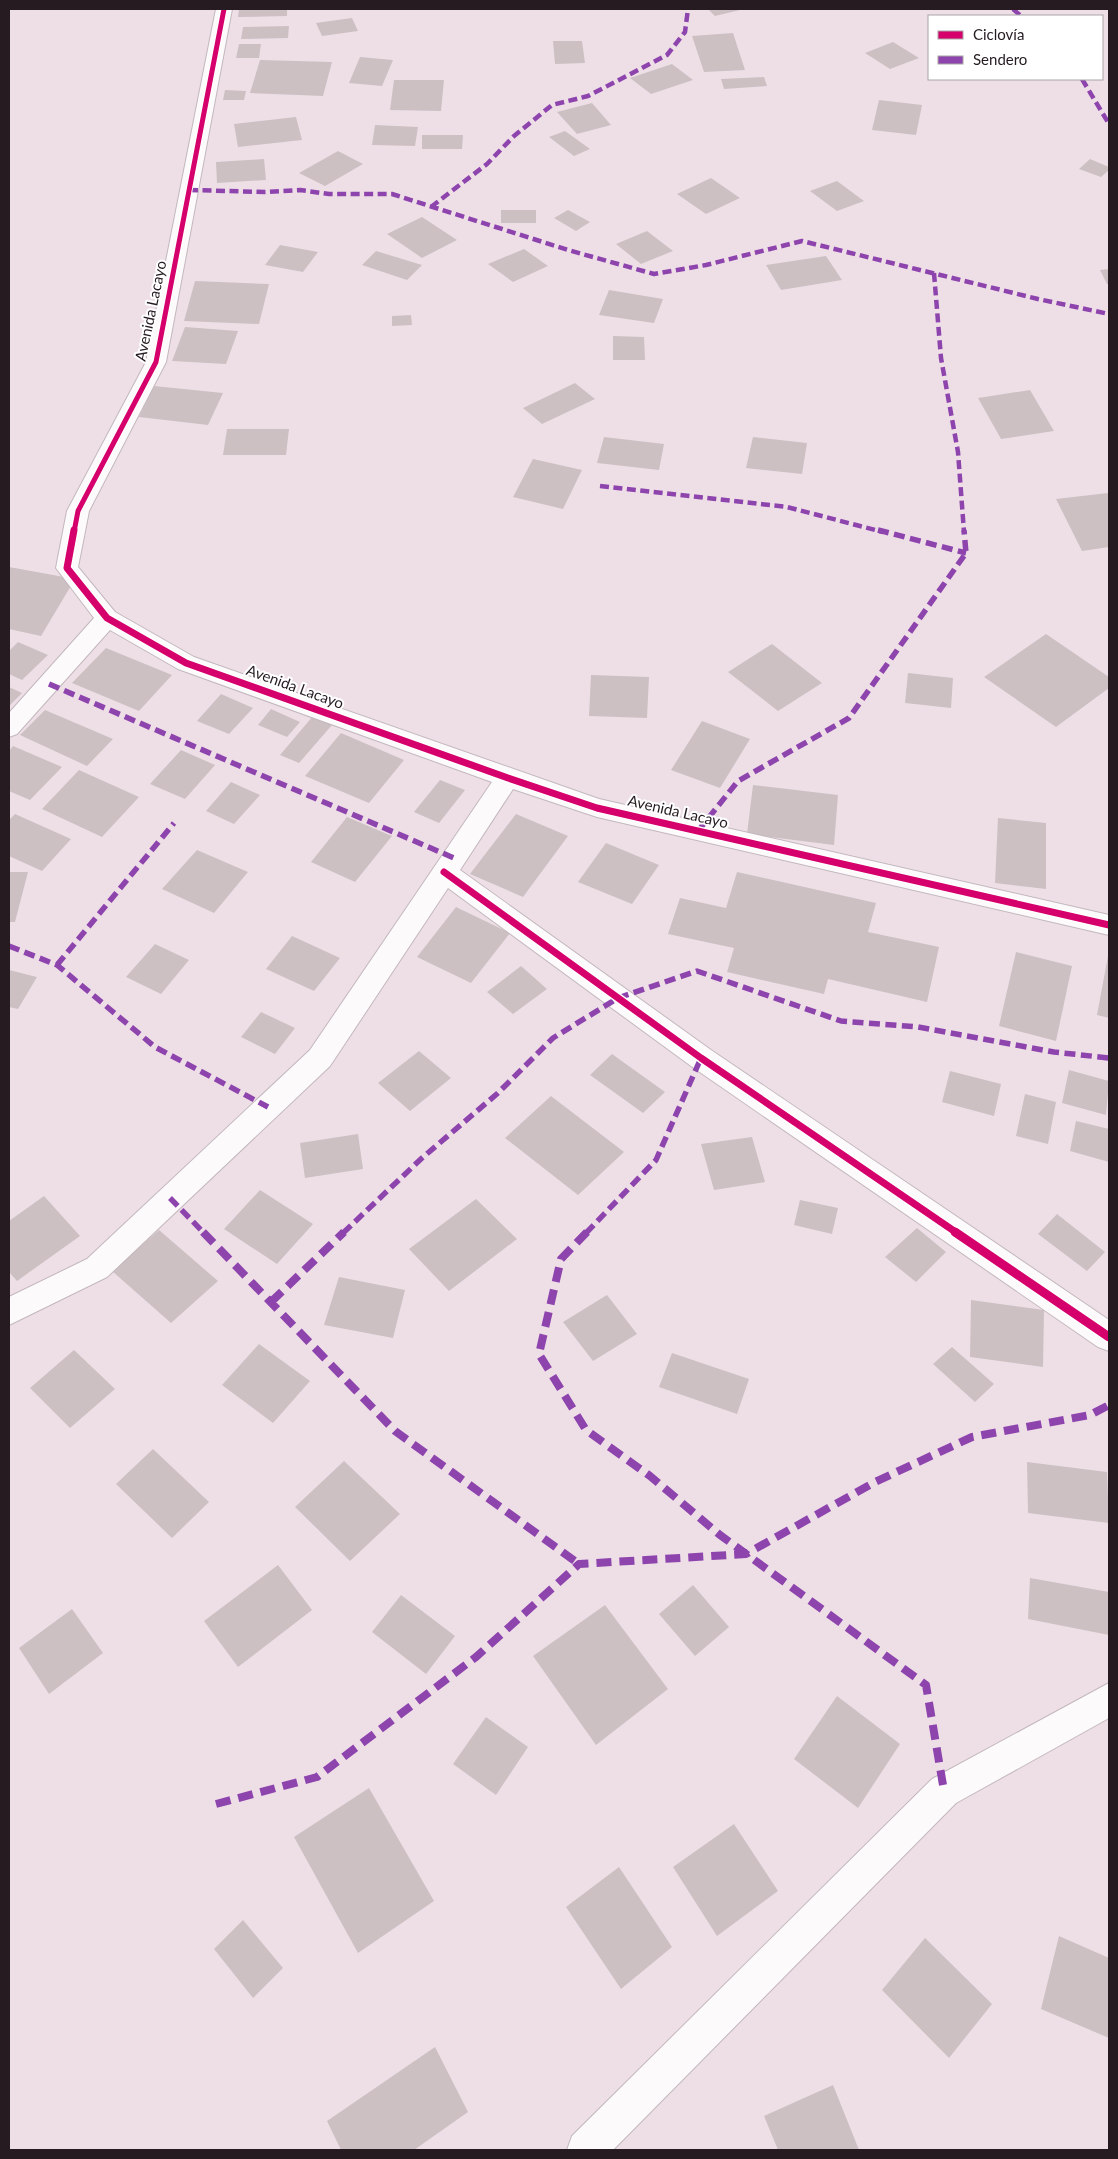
<svg xmlns="http://www.w3.org/2000/svg" width="1118" height="2159" viewBox="0 0 1118 2159" font-family="Lato,sans-serif">
<style>
.building{fill:#ccc0c3}
.lines{fill:none;stroke-linecap:round;stroke-linejoin:round}
.minor-casing{stroke:#c3b7bd;stroke-width:2}
.minor{fill:#fcfafb;fill-rule:evenodd}
.quiet-far2{stroke:#8e44ad;stroke-width:4.5;stroke-dasharray:9 4.5;stroke-linecap:butt}
.quiet-far1{stroke:#8e44ad;stroke-width:5.5;stroke-dasharray:11 5.5;stroke-linecap:butt}
.quiet{stroke:#8e44ad;stroke-width:8;stroke-dasharray:15 8;stroke-linecap:butt}
.cycleway-far2-casing{stroke:#fff;stroke-width:7}
.cycleway-far1-casing{stroke:#fff;stroke-width:10}
.cycleway-casing{stroke:#fff;stroke-width:12}
.cycleway-far2{stroke:#d6006c;stroke-width:5}
.cycleway-far1{stroke:#d6006c;stroke-width:7}
.cycleway{stroke:#d6006c;stroke-width:9}
.labels{text-anchor:middle;stroke-width:4;stroke-linejoin:round;paint-order:stroke}
.street-label{font-size:15px;fill:#251b20;stroke:#fff}
</style>
<rect width="100%" height="100%" fill="#eedfe7"/>
<path class="building" d="M 239,9 L 287,9 L 287,16 L 238,17 Z
M 708,9 L 744,9 L 715,16 Z
M 352,18 L 358,31 L 322,36 L 316,23 Z
M 289,26 L 288,38 L 241,39 L 243,27 Z
M 733,33 L 745,70 L 704,72 L 692,36 Z
M 553,41 L 582,41 L 585,63 L 555,64 Z
M 893,42 L 919,58 L 890,69 L 865,53 Z
M 239,44 L 261,44 L 259,58 L 236,58 Z
M 360,57 L 393,60 L 382,86 L 349,83 Z
M 260,60 L 332,62 L 323,96 L 250,93 Z
M 672,64 L 693,80 L 651,94 L 630,78 Z
M 764,77 L 767,86 L 724,89 L 721,79 Z
M 394,80 L 444,80 L 441,111 L 390,110 Z
M 225,90 L 246,91 L 244,100 L 223,100 Z
M 879,100 L 922,105 L 916,135 L 872,130 Z
M 592,103 L 611,125 L 577,134 L 557,112 Z
M 296,117 L 302,140 L 238,147 L 234,124 Z
M 375,125 L 418,127 L 415,146 L 372,145 Z
M 565,131 L 590,149 L 574,156 L 549,137 Z
M 422,135 L 463,135 L 462,149 L 422,149 Z
M 338,151 L 363,164 L 325,186 L 299,173 Z
M 264,159 L 266,180 L 217,183 L 216,162 Z
M 1090,159 L 1109,167 L 1109,170 L 1101,177 L 1079,169 Z
M 711,178 L 740,198 L 706,214 L 677,194 Z
M 837,181 L 864,201 L 837,211 L 810,191 Z
M 501,210 L 536,210 L 536,223 L 501,223 Z
M 568,210 L 590,222 L 576,231 L 554,218 Z
M 422,217 L 457,240 L 422,258 L 387,234 Z
M 647,231 L 673,251 L 641,264 L 616,244 Z
M 280,245 L 318,252 L 303,272 L 265,265 Z
M 524,249 L 548,266 L 513,282 L 488,264 Z
M 376,251 L 422,265 L 407,280 L 362,265 Z
M 826,256 L 842,280 L 781,290 L 766,265 Z
M 1109,269 L 1109,284 L 1107,284 L 1100,270 Z
M 195,281 L 269,284 L 259,324 L 184,321 Z
M 609,290 L 663,299 L 654,323 L 599,315 Z
M 411,315 L 412,325 L 392,326 L 392,316 Z
M 185,327 L 238,331 L 226,364 L 172,361 Z
M 613,336 L 644,337 L 645,360 L 613,360 Z
M 575,383 L 595,399 L 542,424 L 523,408 Z
M 154,386 L 223,393 L 208,425 L 139,417 Z
M 1030,390 L 1054,431 L 1001,439 L 978,398 Z
M 227,429 L 289,429 L 286,455 L 223,455 Z
M 604,437 L 664,444 L 659,470 L 597,463 Z
M 753,437 L 807,443 L 802,474 L 746,468 Z
M 533,459 L 582,470 L 563,509 L 513,497 Z
M 1108,493 L 1109,547 L 1082,551 L 1056,499 Z
M 9,567 L 75,579 L 41,636 L 9,629 Z
M 1046,634 L 1109,677 L 1109,688 L 1056,727 L 984,677 Z
M 18,642 L 48,655 L 22,680 L 9,674 L 9,651 Z
M 772,644 L 822,683 L 778,711 L 728,672 Z
M 106,648 L 172,675 L 139,711 L 72,683 Z
M 908,673 L 953,678 L 951,708 L 905,703 Z
M 591,675 L 649,677 L 647,718 L 589,716 Z
M 9,687 L 22,693 L 9,706 Z
M 221,694 L 253,708 L 229,734 L 197,721 Z
M 271,709 L 300,722 L 287,737 L 258,725 Z
M 45,710 L 113,739 L 87,766 L 20,735 Z
M 313,716 L 332,725 L 299,763 L 280,755 Z
M 702,721 L 750,739 L 720,788 L 671,770 Z
M 341,733 L 404,760 L 369,803 L 305,776 Z
M 13,746 L 62,767 L 30,800 L 9,791 L 9,751 Z
M 181,750 L 215,765 L 185,799 L 150,784 Z
M 79,770 L 139,797 L 102,837 L 42,809 Z
M 440,780 L 465,790 L 439,823 L 414,812 Z
M 231,782 L 260,795 L 234,824 L 206,811 Z
M 753,785 L 838,795 L 834,845 L 747,834 Z
M 15,814 L 71,839 L 42,871 L 9,856 L 9,820 Z
M 516,814 L 568,836 L 523,897 L 470,874 Z
M 347,817 L 392,836 L 355,882 L 311,862 Z
M 998,818 L 1046,823 L 1046,889 L 995,883 Z
M 606,843 L 659,865 L 632,904 L 578,882 Z
M 197,850 L 248,872 L 214,913 L 162,889 Z
M 9,872 L 28,872 L 15,922 L 9,922 Z
M 737,872 L 876,903 L 868,932 L 939,947 L 927,1002 L 828,979 L 824,994 L 727,972 L 734,948 L 668,934 L 680,898 L 726,908 Z
M 456,907 L 510,933 L 471,983 L 417,957 Z
M 292,936 L 340,958 L 314,991 L 266,969 Z
M 155,944 L 189,960 L 161,994 L 126,977 Z
M 1016,952 L 1072,966 L 1056,1041 L 999,1026 Z
M 1108,956 L 1109,956 L 1109,1018 L 1097,1015 Z
M 521,966 L 547,989 L 513,1014 L 487,992 Z
M 9,970 L 37,977 L 18,1009 L 9,1007 Z
M 261,1012 L 295,1028 L 275,1054 L 241,1037 Z
M 419,1051 L 451,1078 L 410,1111 L 378,1083 Z
M 612,1054 L 665,1092 L 643,1113 L 590,1075 Z
M 1069,1070 L 1109,1081 L 1106,1115 L 1062,1103 Z
M 950,1071 L 1001,1084 L 994,1116 L 942,1102 Z
M 1025,1094 L 1056,1102 L 1048,1144 L 1016,1136 Z
M 551,1096 L 624,1152 L 578,1195 L 505,1138 Z
M 1076,1121 L 1109,1129 L 1109,1162 L 1070,1151 Z
M 358,1134 L 363,1169 L 305,1178 L 300,1143 Z
M 752,1137 L 765,1182 L 714,1190 L 701,1144 Z
M 260,1190 L 313,1224 L 277,1264 L 224,1229 Z
M 44,1196 L 80,1236 L 17,1281 L 9,1272 L 9,1221 Z
M 476,1199 L 517,1239 L 449,1291 L 409,1249 Z
M 800,1200 L 838,1208 L 832,1234 L 794,1225 Z
M 1057,1214 L 1105,1252 L 1087,1271 L 1038,1234 Z
M 917,1228 L 946,1252 L 916,1282 L 885,1257 Z
M 159,1230 L 218,1281 L 171,1323 L 112,1271 Z
M 339,1277 L 405,1290 L 393,1338 L 324,1325 Z
M 607,1295 L 637,1334 L 593,1361 L 563,1322 Z
M 971,1300 L 1044,1310 L 1043,1367 L 970,1357 Z
M 259,1344 L 310,1381 L 273,1423 L 222,1385 Z
M 952,1347 L 994,1384 L 975,1402 L 933,1364 Z
M 74,1350 L 115,1389 L 70,1428 L 30,1388 Z
M 672,1353 L 749,1379 L 737,1414 L 659,1387 Z
M 153,1449 L 209,1502 L 172,1538 L 116,1484 Z
M 344,1461 L 400,1514 L 350,1561 L 295,1507 Z
M 1027,1462 L 1107,1472 L 1109,1523 L 1028,1513 Z
M 278,1565 L 312,1610 L 238,1667 L 204,1621 Z
M 1030,1578 L 1109,1592 L 1109,1635 L 1028,1619 Z
M 693,1585 L 729,1627 L 695,1656 L 659,1614 Z
M 401,1595 L 455,1636 L 426,1674 L 372,1632 Z
M 605,1605 L 668,1689 L 596,1745 L 533,1656 Z
M 72,1609 L 103,1653 L 49,1694 L 19,1648 Z
M 837,1696 L 900,1744 L 858,1808 L 794,1759 Z
M 486,1717 L 528,1747 L 496,1795 L 453,1764 Z
M 369,1788 L 434,1901 L 358,1953 L 294,1837 Z
M 734,1824 L 778,1891 L 717,1936 L 673,1867 Z
M 619,1867 L 672,1947 L 621,1989 L 566,1907 Z
M 243,1920 L 283,1968 L 253,1998 L 214,1949 Z
M 1059,1936 L 1109,1958 L 1109,2038 L 1041,2009 Z
M 925,1938 L 992,2004 L 949,2058 L 882,1990 Z
M 435,2047 L 468,2112 L 414,2150 L 341,2150 L 327,2121 Z
M 833,2085 L 859,2150 L 778,2150 L 764,2116 Z"/>
<g class="lines">
<g class="minor-casing">
<path id="minor" d="M 216,9 L 232,9 L 166,362 L 89,511 L 78,567 L 115,612 L 194,657 L 599,799 L 1109,915 L 1109,935 L 597,817 L 513,789 L 460,870 L 711,1050 L 1109,1320 L 1109,1351 L 1098,1347 L 691,1066 L 448,888 L 330,1066 L 107,1277 L 9,1325 L 9,1297 L 87,1259 L 310,1050 L 492,782 L 178,669 L 110,630 L 17,734 L 9,737 L 9,713 L 94,618 L 56,568 L 67,511 L 146,362 Z
M 1109,1683 L 1109,1718 L 956,1803 L 613,2150 L 567,2150 L 572,2136 L 932,1779 Z"/>
</g>
<use href="#minor" class="minor"/>
<path class="quiet-far2" d="M 1013,9 L 1021,16
M 1082,79 L 1109,124
M 189,190 L 265,192 L 300,190 L 329,194 L 392,194 L 568,250 L 654,274 L 706,265 L 802,241 L 1038,299 L 1109,314
M 431,207 L 487,164 L 514,136 L 552,105 L 588,96 L 667,55 L 685,32 L 688,9
M 934,273 L 941,358 L 958,452 L 964,532
M 600,486 L 787,507 L 883,532"/>
<path class="quiet-far1" d="M 878,530 L 966,553
M 49,684 L 454,858
M 698,831 L 738,781 L 849,718 L 966,553 L 964,530
M 9,946 L 57,965 L 155,1047 L 268,1107
M 57,965 L 174,823
M 170,1198 L 204,1233
M 343,1233 L 422,1158 L 498,1093 L 553,1038 L 618,998 L 697,971 L 841,1021 L 918,1027 L 1054,1052 L 1109,1058
M 586,1233 L 656,1160 L 701,1058"/>
<path class="quiet" d="M 203,1232 L 395,1431 L 579,1564
M 587,1232 L 561,1259 L 539,1354 L 586,1430 L 650,1476 L 720,1535 L 926,1685 L 944,1791
M 271,1302 L 344,1232
M 216,1804 L 317,1777 L 476,1657 L 579,1564 L 746,1554 L 875,1482 L 972,1437 L 1090,1415 L 1109,1405"/>
<g class="cycleway-far2-casing">
<path id="cycleway-far2" d="M 74,532 L 78,511 L 156,362 L 224,9"/>
</g>
<g class="cycleway-far1-casing">
<path id="cycleway-far1" d="M 74,530 L 67,568 L 107,618 L 186,663 L 508,778 L 597,808 L 1109,925
M 444,872 L 701,1058 L 957,1233"/>
</g>
<g class="cycleway-casing">
<path id="cycleway" d="M 955,1232 L 1109,1337"/>
</g>
<use href="#cycleway-far2" class="cycleway-far2"/>
<use href="#cycleway-far1" class="cycleway-far1"/>
<use href="#cycleway" class="cycleway"/>
</g>
<g class="labels">
<g class="street-label">
<text transform="translate(151 311) rotate(-78)" y="5">Avenida Lacayo</text>
<text transform="translate(295 687) rotate(20)" y="5">Avenida Lacayo</text>
<text transform="translate(678 812) rotate(13)" y="5">Avenida Lacayo</text>
</g>
</g>
<rect width="1118" height="2159" fill="none" stroke="#251b20" stroke-width="20"/>
<rect x="928" y="15" width="175" height="65" fill="#ffffff" stroke="#a8a4a6"/>
<rect x="938" y="31" width="25" height="8" fill="#d6006c" stroke="#a8a4a6"/>
<text x="973" y="40" font-size="15" fill="#251b20">Ciclovía</text>
<rect x="938" y="56" width="25" height="8" fill="#8e44ad" stroke="#a8a4a6"/>
<text x="973" y="65" font-size="15" fill="#251b20">Sendero</text>
</svg>
